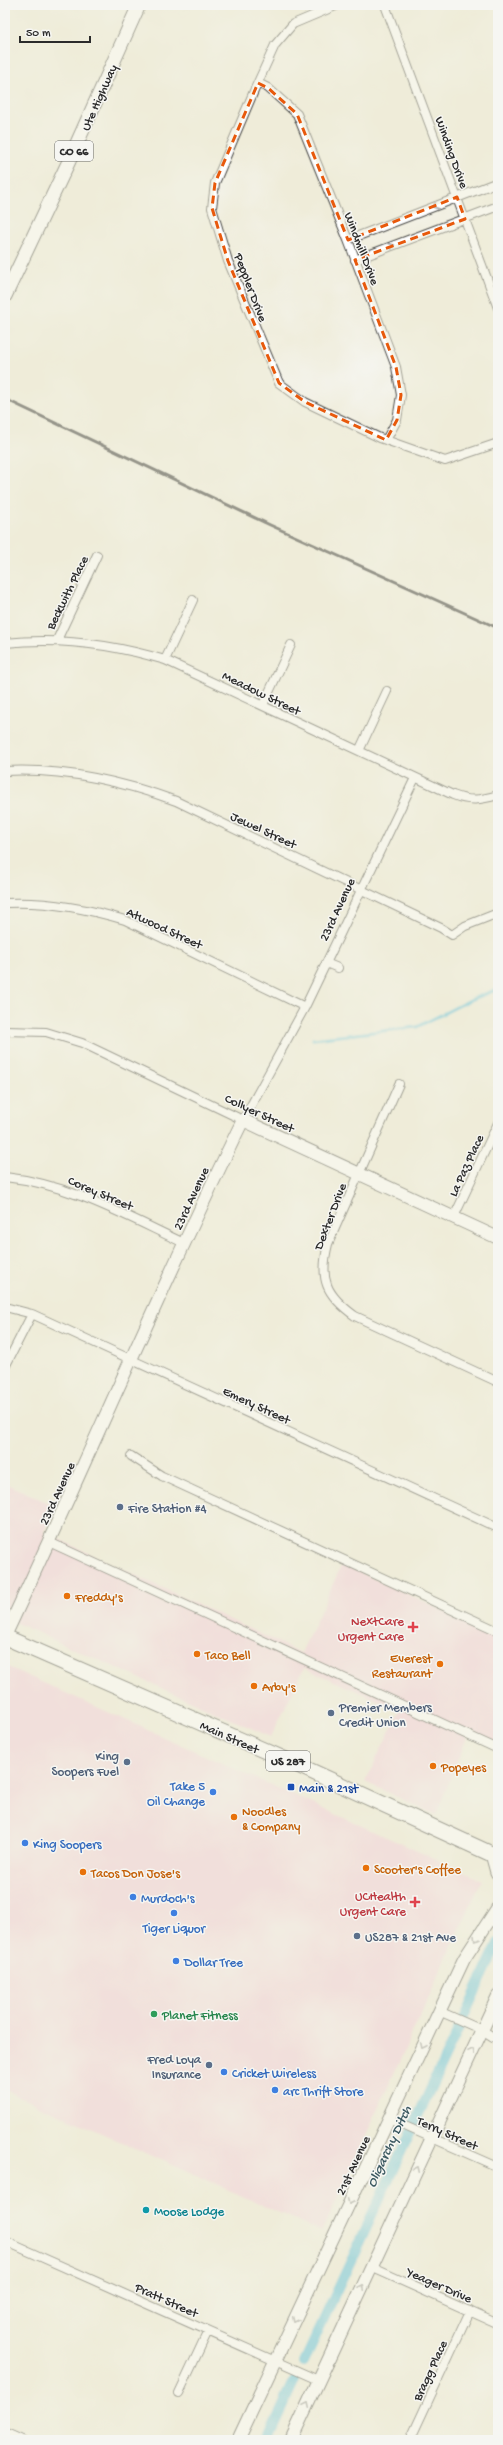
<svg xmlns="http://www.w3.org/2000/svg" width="503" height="2445" viewBox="0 0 503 2445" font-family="'Gochi Hand',sans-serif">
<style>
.built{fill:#f4cfdd}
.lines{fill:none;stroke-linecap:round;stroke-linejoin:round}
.stream{stroke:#5fc1dd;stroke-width:3}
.canal{stroke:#5fc1dd;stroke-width:10}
.street-casing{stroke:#484845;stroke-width:10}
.secondary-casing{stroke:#484845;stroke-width:14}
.primary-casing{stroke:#484845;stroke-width:15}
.highway-casing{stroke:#484845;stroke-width:17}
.street{stroke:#fff;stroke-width:8}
.secondary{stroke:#fff;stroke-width:12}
.primary{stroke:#fff;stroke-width:13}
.highway{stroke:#fff;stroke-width:15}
.rail{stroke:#2b2b2b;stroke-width:3}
.oneway{stroke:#a0a0a0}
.marked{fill:none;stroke:#e8590c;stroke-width:3;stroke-dasharray:8 5;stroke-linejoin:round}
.service-dot{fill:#5c6f8a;stroke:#f6f6f2;stroke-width:1.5}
.food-dot{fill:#e8710a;stroke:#f6f6f2;stroke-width:1.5}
.health-dot{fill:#e0444e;stroke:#f6f6f2;stroke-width:1.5}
.transit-dot{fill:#1a4fb4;stroke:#f6f6f2;stroke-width:1.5}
.shop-dot{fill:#3f7fe0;stroke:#f6f6f2;stroke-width:1.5}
.leisure-dot{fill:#2e9e5b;stroke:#f6f6f2;stroke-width:1.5}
.culture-dot{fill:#0f9aa8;stroke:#f6f6f2;stroke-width:1.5}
.labels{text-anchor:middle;stroke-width:3;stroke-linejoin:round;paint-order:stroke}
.shield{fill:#f6f6f2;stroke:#686867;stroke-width:1}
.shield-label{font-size:12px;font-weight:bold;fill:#2b2b2b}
.street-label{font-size:13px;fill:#2b2b2b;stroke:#f6f6f2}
.service-label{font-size:13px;fill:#4e5e75;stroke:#f6f6f2;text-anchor:start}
.food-label{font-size:13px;fill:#c56008;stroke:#f6f6f2;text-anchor:start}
.health-label{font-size:13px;fill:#be3a42;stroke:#f6f6f2;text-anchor:end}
.shop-label{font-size:13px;fill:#366cbe;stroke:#f6f6f2;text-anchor:start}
.transit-label{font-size:13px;fill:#164399;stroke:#f6f6f2;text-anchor:start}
.leisure-label{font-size:13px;fill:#27864d;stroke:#f6f6f2;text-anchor:start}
.culture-label{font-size:13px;fill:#0d838f;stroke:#f6f6f2;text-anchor:start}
.water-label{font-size:14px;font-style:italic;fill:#3b5860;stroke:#f6f6f2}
</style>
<rect width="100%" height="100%" fill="#f6f6f2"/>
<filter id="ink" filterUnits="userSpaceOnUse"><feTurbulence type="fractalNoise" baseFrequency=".025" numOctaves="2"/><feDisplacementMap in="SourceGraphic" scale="8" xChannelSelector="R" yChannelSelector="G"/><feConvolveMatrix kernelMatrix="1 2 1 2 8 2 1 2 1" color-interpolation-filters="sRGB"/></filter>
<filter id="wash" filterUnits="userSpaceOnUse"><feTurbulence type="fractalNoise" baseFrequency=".012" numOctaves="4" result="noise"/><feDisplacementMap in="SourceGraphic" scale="16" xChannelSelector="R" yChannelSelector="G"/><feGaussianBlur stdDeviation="0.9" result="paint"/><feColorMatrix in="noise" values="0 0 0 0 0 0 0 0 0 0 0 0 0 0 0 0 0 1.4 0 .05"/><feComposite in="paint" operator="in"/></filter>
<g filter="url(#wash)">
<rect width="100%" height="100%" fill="#efecd9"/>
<path class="built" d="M 5,1483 L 55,1506 L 44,1532 L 301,1653 L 342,1564 L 498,1635 L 498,1744 L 470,1730 L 436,1815 L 365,1782 L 400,1710 L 304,1668 L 271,1737 L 5,1618 Z
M 8,1667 L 482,1880 L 322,2232 L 5,2090 L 5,1674 Z"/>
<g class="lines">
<path class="stream" d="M 313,1039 L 417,1027 L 470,1000 L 498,989"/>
<path class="canal" d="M 304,2362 L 498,1943
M 267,2440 L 295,2380"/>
</g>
</g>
<g filter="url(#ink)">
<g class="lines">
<g class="street-casing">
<path id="street" d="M 338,5 L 293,24 L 275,45 L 254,91 L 215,183 L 212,208 L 228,261 L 279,383 L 305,402 L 380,438 L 445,461 L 498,443
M 385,5 L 498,308
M 258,83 L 268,88 L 297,114 L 348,240 L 396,367 L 401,395 L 397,420 L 386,440
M 348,240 L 498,182
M 355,260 L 498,206
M 57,640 L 97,555
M 5,643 C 60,637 112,644 165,660 L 453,795 C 470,802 481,800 498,795
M 165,660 L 193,600
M 263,705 L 291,645
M 359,751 L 387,691
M 5,771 C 64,768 121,781 176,801 L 441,928 L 452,935 L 465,926 L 498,913
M 5,903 C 46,901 86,908 125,920 L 305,1007
M 326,963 L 338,968
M 5,1031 L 46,1032 L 82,1043 L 243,1120 L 305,1007 L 415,778
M 399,1084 L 328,1244 C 319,1280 326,1295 355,1316 L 498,1382
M 5,1177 C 70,1184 126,1216 184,1243
M 454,1217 L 498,1123
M 5,1307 L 32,1314 L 498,1528
M 5,1367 L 32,1314
M 131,1456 L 162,1476 L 498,1631
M 49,1542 L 498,1749
M 439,2011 L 482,2030 L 498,2040
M 389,2119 L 498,2167
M 5,2241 L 318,2380
M 371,2267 L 498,2324
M 179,2393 L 208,2331
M 5,2432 L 23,2440
M 410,2440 L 470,2311"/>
</g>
<g class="secondary-casing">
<path id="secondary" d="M 5,1636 C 86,1464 159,1290 243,1120 L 498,1238
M 238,2440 L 464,1959 L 498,1907
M 291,2440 L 498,1996"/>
</g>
<g class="primary-casing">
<path id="primary" d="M 5,296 L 69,161 L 139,5"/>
</g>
<g class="highway-casing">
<path id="highway" d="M 5,1637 L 300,1766 L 498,1857
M 493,1854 L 498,1872"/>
</g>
<use href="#street" class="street"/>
<use href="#secondary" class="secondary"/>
<use href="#primary" class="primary"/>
<use href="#highway" class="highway"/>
<path class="rail" d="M 5,399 L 270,525 L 498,628"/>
</g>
<defs><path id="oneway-chevron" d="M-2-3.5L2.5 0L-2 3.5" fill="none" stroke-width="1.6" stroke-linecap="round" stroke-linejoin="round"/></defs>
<g class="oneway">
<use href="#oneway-chevron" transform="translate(435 206) rotate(159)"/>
<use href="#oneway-chevron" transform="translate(392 246) rotate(-21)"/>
<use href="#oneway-chevron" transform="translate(476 1939) rotate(122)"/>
<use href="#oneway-chevron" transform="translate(423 2046) rotate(115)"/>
<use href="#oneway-chevron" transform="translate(472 2051) rotate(-65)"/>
<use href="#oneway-chevron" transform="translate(417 2169) rotate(-65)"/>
<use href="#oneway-chevron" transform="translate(350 2202) rotate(115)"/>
<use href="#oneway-chevron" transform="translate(362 2287) rotate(-65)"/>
<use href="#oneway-chevron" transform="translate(295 2320) rotate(115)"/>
<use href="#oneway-chevron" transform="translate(307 2405) rotate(-65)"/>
</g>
</g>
<path d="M0 0H503V2445H0ZM 258,83 L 268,88 L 297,114 L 348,240 L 457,197 L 465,219 L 355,260 L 396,367 L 401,395 L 397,420 L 386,440 L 305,402 L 279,383 L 228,261 L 212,208 L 215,183 Z" fill="#efecd9" fill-opacity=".55" fill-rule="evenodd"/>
<path class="marked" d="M 258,83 L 268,88 L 297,114 L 348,240 L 457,197 L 465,219 L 355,260 L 396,367 L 401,395 L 397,420 L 386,440 L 305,402 L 279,383 L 228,261 L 212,208 L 215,183 Z"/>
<g class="service-dot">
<circle cx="120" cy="1507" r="4"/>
<circle cx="331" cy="1713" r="4"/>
<circle cx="127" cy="1762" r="4"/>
<circle cx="357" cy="1936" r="4"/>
<circle cx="209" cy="2065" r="4"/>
</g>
<g class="food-dot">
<circle cx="67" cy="1596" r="4"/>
<circle cx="197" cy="1654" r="4"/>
<circle cx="440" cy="1664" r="4"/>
<circle cx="254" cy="1686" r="4"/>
<circle cx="433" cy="1766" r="4"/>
<circle cx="234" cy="1817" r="4"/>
<circle cx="366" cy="1868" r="4"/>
<circle cx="83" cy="1872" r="4"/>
</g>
<g class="health-dot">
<path d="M411 1621h4v4h4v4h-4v4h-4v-4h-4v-4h4z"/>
<path d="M413 1896h4v4h4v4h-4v4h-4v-4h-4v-4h4z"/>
</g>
<rect class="transit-dot" x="287" y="1783" width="8" height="8" rx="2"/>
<g class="shop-dot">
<circle cx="213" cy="1792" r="4"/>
<circle cx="25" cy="1843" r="4"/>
<circle cx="133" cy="1897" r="4"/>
<circle cx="174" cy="1913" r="4"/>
<circle cx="176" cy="1961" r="4"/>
<circle cx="224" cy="2072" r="4"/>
<circle cx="275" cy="2090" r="4"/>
</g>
<circle class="leisure-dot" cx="154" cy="2014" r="4"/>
<circle class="culture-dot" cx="146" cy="2210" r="4"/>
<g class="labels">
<g class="shield">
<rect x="55" y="141" width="38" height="20" rx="3"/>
<rect x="266" y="1751" width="44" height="20" rx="3"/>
</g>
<g class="shield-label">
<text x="74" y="155">CO 66</text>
<text x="288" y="1765">US 287</text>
</g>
<g class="street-label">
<text transform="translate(98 97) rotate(-66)" y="5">Ute Highway</text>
<text transform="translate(453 152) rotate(70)" y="5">Winding Drive</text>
<text transform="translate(363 248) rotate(69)" y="5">Windmill Drive</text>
<text transform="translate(252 287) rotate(69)" y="5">Peppler Drive</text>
<text transform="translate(66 592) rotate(-64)" y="5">Beckwith Place</text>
<text transform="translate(262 692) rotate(26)" y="5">Meadow Street</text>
<text transform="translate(264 829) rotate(25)" y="5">Jewel Street</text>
<text transform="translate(336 909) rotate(-65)" y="5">23rd Avenue</text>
<text transform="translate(165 927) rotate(25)" y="5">Atwood Street</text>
<text transform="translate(260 1112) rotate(25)" y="5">Collyer Street</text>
<text transform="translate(465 1165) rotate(-65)" y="5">La Paz Place</text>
<text transform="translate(101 1192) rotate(23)" y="5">Corey Street</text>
<text transform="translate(190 1198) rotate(-65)" y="5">23rd Avenue</text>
<text transform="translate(329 1216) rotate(-69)" y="5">Dexter Drive</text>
<text transform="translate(257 1404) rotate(25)" y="5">Emery Street</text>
<text transform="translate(56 1493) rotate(-65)" y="5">23rd Avenue</text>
<text transform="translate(230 1736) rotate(24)" y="5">Main Street</text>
<text transform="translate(448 2132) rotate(24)" y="5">Terry Street</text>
<text transform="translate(352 2165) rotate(-65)" y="5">21st Avenue</text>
<text transform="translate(440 2284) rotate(24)" y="5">Yeager Drive</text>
<text transform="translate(167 2299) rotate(24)" y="5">Pratt Street</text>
<text transform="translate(429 2370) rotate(-65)" y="5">Bragg Place</text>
</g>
<g class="service-label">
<text x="128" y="1512">Fire Station #4</text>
<text x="339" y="1711">Premier Members<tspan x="339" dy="15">Credit Union</tspan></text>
<text x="119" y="1760" text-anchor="end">King<tspan x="119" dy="15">Soopers Fuel</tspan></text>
<text x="365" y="1941">US287 &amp; 21st Ave</text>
<text x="201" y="2063" text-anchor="end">Fred Loya<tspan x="201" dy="15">Insurance</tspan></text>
</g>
<g class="food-label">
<text x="75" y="1601">Freddy's</text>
<text x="205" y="1659">Taco Bell</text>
<text x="432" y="1662" text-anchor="end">Everest<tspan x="432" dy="15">Restaurant</tspan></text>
<text x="262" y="1691">Arby's</text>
<text x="441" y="1771">Popeyes</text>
<text x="242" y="1815">Noodles<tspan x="242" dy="15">&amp; Company</tspan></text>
<text x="374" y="1873">Scooter's Coffee</text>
<text x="91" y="1877">Tacos Don Jose's</text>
</g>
<g class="health-label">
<text x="404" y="1625">NextCare<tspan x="404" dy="15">Urgent Care</tspan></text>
<text x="406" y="1900">UCHealth<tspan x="406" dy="15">Urgent Care</tspan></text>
</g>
<g class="shop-label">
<text x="205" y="1790" text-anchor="end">Take 5<tspan x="205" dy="15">Oil Change</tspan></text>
<text x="33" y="1848">King Soopers</text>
<text x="141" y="1902">Murdoch's</text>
<text x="174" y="1932" text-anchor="middle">Tiger Liquor</text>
<text x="184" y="1966">Dollar Tree</text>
<text x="232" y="2077">Cricket Wireless</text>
<text x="283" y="2095">arc Thrift Store</text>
</g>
<g class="transit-label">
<text x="299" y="1792">Main &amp; 21st</text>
</g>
<g class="leisure-label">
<text x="162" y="2019">Planet Fitness</text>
</g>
<g class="culture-label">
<text x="154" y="2215">Moose Lodge</text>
</g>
<g class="water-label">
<text transform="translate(388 2146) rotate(-65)" y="5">Oligarchy Ditch</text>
</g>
</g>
<rect width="503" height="2445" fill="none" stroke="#f6f6f2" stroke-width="20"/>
<path d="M20 36v6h70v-6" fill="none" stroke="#2b2b2b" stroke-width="2"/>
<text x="26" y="36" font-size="12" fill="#2b2b2b" stroke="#f6f6f2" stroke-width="3" paint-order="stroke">50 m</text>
</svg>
